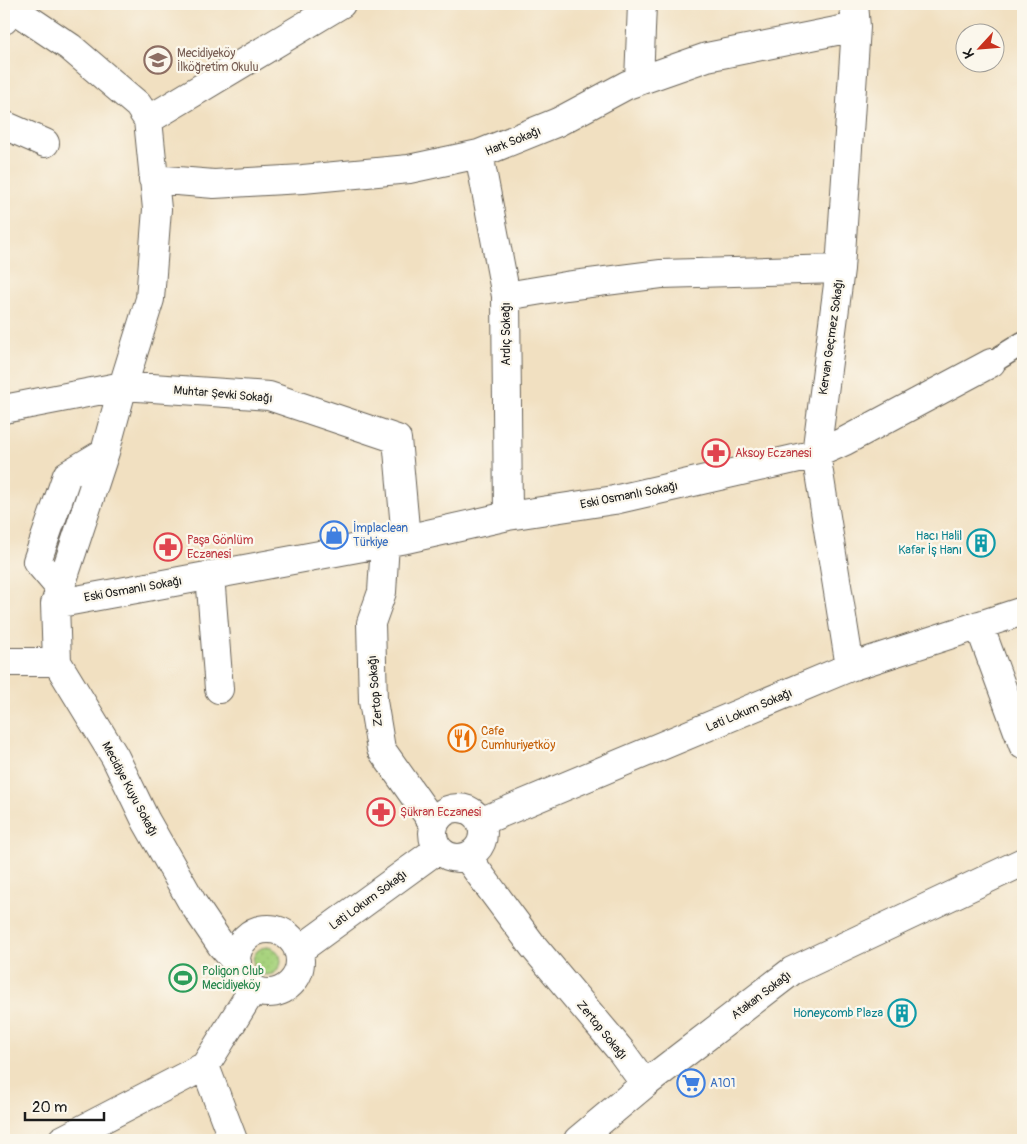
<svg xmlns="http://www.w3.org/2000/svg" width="1027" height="1144" viewBox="0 0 1027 1144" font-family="Pangolin,sans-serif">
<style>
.grass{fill:url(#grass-dots);stroke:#62784d}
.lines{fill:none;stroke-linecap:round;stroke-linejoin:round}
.pedestrian-casing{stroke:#676156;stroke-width:25}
.minor-casing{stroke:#676156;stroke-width:30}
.tertiary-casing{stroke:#676156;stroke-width:30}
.pedestrian{stroke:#fff;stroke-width:22}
.minor{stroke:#fff;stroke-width:28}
.tertiary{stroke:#fff;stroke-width:28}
.labels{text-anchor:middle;stroke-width:4.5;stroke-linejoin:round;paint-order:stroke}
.education-label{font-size:12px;fill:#785e54;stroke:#fbf7ec;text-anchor:start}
.street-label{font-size:12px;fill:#1c1c1c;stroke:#fbf7ec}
.health-label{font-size:12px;fill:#be3a42;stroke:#fbf7ec;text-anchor:start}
.shop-label{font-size:12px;fill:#366cbe;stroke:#fbf7ec;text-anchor:start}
.culture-label{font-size:12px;fill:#0d838f;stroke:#fbf7ec;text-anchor:end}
.food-label{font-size:12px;fill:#c56008;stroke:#fbf7ec;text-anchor:start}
.leisure-label{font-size:12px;fill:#27864d;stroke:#fbf7ec;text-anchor:start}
</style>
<defs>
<pattern id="grass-dots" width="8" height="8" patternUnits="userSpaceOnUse" patternTransform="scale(1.25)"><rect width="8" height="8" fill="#a8d37e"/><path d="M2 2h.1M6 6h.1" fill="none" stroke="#90b56c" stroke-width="1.8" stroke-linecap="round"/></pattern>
</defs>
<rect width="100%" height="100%" fill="#fbf7ec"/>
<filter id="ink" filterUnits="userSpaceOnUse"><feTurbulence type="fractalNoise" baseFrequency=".02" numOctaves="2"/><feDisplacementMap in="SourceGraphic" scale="10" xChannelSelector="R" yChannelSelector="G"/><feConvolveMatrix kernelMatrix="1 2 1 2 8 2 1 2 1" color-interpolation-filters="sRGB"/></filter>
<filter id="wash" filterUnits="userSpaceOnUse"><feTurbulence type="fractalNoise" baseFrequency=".0096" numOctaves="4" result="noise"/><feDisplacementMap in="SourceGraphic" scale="20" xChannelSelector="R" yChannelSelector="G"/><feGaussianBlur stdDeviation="1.12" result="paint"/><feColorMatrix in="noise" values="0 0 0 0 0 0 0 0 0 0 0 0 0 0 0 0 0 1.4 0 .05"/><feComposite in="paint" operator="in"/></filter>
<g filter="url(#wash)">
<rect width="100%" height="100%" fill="#f1e0c1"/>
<path class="grass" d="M253 961a14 14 0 1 1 28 0a14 14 0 1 1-28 0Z"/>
</g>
<g filter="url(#ink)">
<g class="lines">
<g class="pedestrian-casing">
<path id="pedestrian" d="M 991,363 L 1023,343"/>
</g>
<g class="minor-casing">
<path id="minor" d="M 12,8 L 70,47 L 138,105 L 148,120 L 157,209 L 150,299 L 123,386 L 105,452 L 55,604 L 57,662 L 115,757 L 146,821 L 192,902 L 221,945 L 237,963
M 639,81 L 642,4
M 148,120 L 341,4
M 4,125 L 45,143
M 479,154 L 506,296 L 508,516
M 153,179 L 214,184 L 303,179 L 409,169 L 479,154 L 558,122 L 627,85 L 707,57 L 856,27
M 506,296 L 566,286 L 661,274 L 840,269
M 4,409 L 123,386 L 269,396 L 397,439 L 406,539
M 385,543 L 382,592 L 371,623 L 373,701 L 381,749 L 434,824
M 210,575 L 219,689
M 60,588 L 37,561 L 67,475 L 105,452
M 55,604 L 406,539 L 508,516 L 614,500 L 816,454 L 845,441 L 991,363
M 979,625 L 1023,745
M 4,662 L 57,662
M 850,667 L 816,454 L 840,269 L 856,27 L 854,4
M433 833a25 25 0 1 1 50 0a25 25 0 1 1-50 0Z
M 480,822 L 850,667 L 1023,611
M 467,857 L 533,946 L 621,1051 L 645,1084
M236 961a32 32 0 1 1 64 0a32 32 0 1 1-64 0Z
M 298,951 L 438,849
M 205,1066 L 233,1140
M 62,1140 L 205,1066 L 253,989
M 578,1140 L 645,1084 L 792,971 L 1023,862"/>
</g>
<g class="tertiary-casing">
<path id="tertiary" d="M 4,20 L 12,8 L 12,4"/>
</g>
<use href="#pedestrian" class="pedestrian"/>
<use href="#minor" class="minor"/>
<use href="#tertiary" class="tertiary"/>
</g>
</g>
<defs>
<g id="school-ring" transform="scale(1.4375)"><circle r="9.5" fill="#fbf7ec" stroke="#8d6e63" stroke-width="1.5"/><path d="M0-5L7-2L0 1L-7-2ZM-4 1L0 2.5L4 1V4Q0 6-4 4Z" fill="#8d6e63"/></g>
<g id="pharmacy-ring" transform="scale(1.4375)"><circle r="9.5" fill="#fbf7ec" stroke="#e0444e" stroke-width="1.5"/><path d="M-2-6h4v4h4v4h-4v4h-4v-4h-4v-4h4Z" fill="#e0444e"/></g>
<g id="shop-ring" transform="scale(1.4375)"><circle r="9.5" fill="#fbf7ec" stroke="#3f7fe0" stroke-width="1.5"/><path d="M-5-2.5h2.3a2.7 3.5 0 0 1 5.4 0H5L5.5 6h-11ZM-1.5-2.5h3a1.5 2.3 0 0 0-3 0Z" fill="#3f7fe0"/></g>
<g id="building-ring" transform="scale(1.4375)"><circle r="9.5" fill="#fbf7ec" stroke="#0f9aa8" stroke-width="1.5"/><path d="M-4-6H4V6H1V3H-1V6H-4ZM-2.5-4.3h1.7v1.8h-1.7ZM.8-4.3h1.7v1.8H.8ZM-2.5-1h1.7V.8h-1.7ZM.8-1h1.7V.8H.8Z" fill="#0f9aa8"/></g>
<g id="restaurant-ring" transform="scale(1.4375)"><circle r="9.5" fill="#fbf7ec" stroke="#e8710a" stroke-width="1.5"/><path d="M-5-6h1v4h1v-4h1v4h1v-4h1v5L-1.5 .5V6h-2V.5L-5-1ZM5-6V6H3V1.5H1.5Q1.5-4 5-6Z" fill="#e8710a"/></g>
<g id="stadium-ring" transform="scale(1.4375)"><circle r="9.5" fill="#fbf7ec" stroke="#2e9e5b" stroke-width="1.5"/><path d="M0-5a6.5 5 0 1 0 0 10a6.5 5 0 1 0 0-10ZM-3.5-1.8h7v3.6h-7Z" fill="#2e9e5b"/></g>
<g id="supermarket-ring" transform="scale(1.4375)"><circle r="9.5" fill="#fbf7ec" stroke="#3f7fe0" stroke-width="1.5"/><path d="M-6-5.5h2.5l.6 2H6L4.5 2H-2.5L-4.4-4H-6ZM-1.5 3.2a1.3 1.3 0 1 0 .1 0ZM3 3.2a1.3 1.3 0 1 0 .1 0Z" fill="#3f7fe0"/></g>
</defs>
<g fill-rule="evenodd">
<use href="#school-ring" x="158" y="60"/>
<use href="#pharmacy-ring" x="716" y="453"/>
<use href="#shop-ring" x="334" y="535"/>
<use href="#building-ring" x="981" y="543"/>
<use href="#pharmacy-ring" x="168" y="547"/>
<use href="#restaurant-ring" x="462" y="738"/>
<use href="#pharmacy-ring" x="381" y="812"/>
<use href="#stadium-ring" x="183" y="978"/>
<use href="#building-ring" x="902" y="1013"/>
<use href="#supermarket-ring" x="691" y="1083"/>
</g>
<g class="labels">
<g class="education-label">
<text x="177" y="57">Mecidiyeköy<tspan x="177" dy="14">İlköğretim Okulu</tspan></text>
</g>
<g class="street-label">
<text transform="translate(513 141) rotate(-22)" y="4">Hark Sokağı</text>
<text transform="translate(506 334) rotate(-90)" y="4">Ardıç Sokağı</text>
<text transform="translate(831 337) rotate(-82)" y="4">Kervan Geçmez Sokağı</text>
<text transform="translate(223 394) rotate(5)" y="4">Muhtar Şevki Sokağı</text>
<text transform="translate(629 495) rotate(-11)" y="4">Eski Osmanlı Sokağı</text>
<text transform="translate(133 589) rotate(-10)" y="4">Eski Osmanlı Sokağı</text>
<text transform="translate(375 691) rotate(-95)" y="4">Zertop Sokağı</text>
<text transform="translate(749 710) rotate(-23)" y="4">Lati Lokum Sokağı</text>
<text transform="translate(130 789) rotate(62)" y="4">Mecidiye Kuyu Sokağı</text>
<text transform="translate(368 900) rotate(-36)" y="4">Lati Lokum Sokağı</text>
<text transform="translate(761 995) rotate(-37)" y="4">Atakan Sokağı</text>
<text transform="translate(602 1030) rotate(51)" y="4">Zertop Sokağı</text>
</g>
<g class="health-label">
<text x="735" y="457">Aksoy Eczanesi</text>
<text x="187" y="544">Paşa Gönlüm<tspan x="187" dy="14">Eczanesi</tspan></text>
<text x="400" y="816">Şükran Eczanesi</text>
</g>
<g class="shop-label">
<text x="353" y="532">İmplaclean<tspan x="353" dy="14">Türkiye</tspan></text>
<text x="710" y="1087">A101</text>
</g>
<g class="culture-label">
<text x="962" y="540">Hacı Halil<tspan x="962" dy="14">Kafar İş Hanı</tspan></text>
<text x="883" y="1017">Honeycomb Plaza</text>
</g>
<g class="food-label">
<text x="481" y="735">Cafe<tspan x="481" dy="14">Cumhuriyetköy</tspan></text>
</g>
<g class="leisure-label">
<text x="202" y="975">Poligon Club<tspan x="202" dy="14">Mecidiyeköy</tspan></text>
</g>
</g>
<rect width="1027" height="1144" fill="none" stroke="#fbf7ec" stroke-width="20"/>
<g transform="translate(980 48) rotate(244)"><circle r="24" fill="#fbf7ec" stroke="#a29f99"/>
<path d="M0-4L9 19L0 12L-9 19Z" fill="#c8321e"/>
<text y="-8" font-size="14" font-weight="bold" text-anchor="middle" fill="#1c1c1c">K</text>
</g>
<path d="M25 1112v8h79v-8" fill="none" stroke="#1c1c1c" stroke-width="2.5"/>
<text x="32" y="1112" font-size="15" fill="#1c1c1c" stroke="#fbf7ec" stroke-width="4" paint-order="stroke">20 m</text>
</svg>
